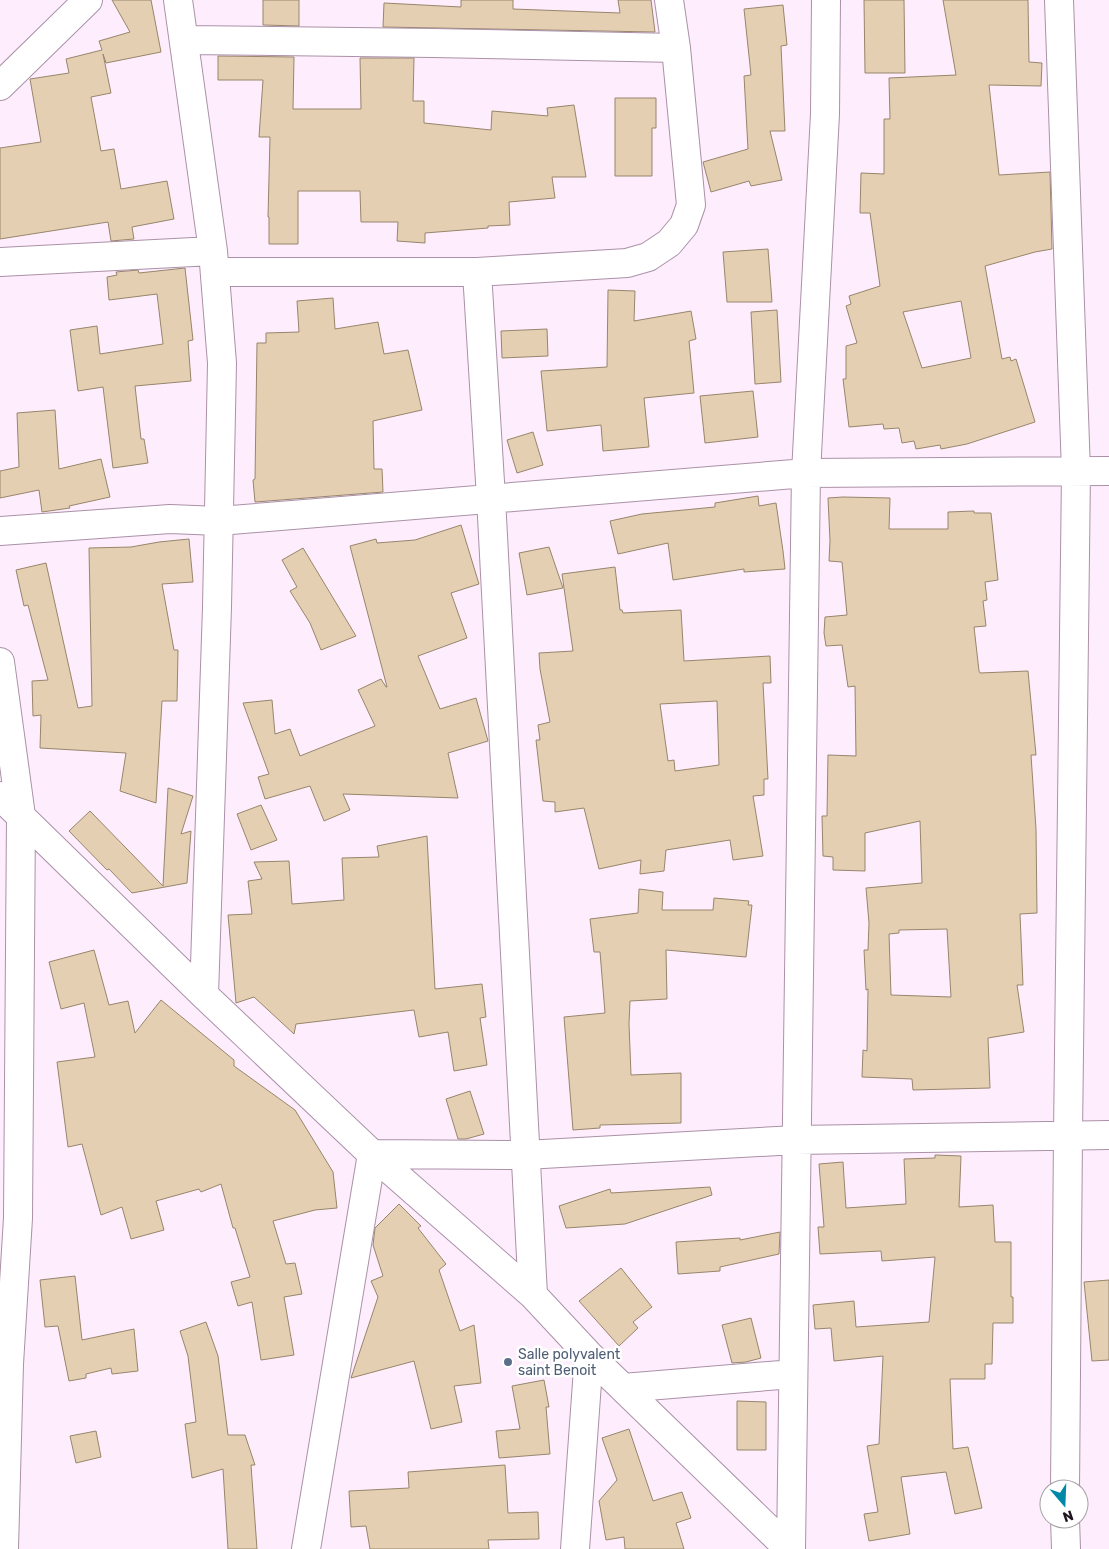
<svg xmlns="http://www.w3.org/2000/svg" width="1109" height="1549" viewBox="0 0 1109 1549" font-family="Rubik,sans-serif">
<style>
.building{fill:#e4cfb3;stroke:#98856b;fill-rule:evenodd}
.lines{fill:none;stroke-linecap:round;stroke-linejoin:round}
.minor-casing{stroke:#aa91a8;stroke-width:30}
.minor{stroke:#fff;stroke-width:28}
.service-dot{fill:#5c6f8a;stroke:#fff;stroke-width:2}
.labels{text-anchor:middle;stroke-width:5;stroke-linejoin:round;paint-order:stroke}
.service-label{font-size:14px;fill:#4e5e75;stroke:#fff;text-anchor:start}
</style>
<rect width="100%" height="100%" fill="#feeefd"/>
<path class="building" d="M 112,0 L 151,0 L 161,52 L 106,63 L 103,54 L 111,93 L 91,97 L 101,151 L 114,149 L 121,189 L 167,181 L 174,219 L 132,227 L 134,239 L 111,241 L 108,222 L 0,239 L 0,148 L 41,142 L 30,79 L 69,73 L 66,59 L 102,50 L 99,41 L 130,32 Z
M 263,0 L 299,0 L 299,26 L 263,25 Z
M 461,0 L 513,0 L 513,9 L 620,13 L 618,0 L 651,0 L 655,32 L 383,27 L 384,3 L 461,7 Z
M 864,0 L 904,0 L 905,73 L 865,73 Z
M 943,0 L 1028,0 L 1029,62 L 1042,63 L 1041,86 L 989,85 L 999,175 L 1050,172 L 1052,249 L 1035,252 L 985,266 L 1002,359 L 1010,357 L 1011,361 L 1016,359 L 1035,422 L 967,444 L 941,449 L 940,445 L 916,449 L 914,441 L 902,443 L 899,428 L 884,429 L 883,424 L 849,427 L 843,379 L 846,379 L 846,346 L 857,343 L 846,306 L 851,304 L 849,296 L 880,286 L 870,213 L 860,213 L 861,173 L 884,174 L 884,119 L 890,119 L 889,78 L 956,75 ZM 961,301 L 971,358 L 922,368 L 903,312 Z
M 783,5 L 787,45 L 781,46 L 785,131 L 770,131 L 782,180 L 751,186 L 749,181 L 711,192 L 703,162 L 748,149 L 744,76 L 751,75 L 744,9 Z
M 218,56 L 294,57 L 293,109 L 361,109 L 360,58 L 414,58 L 413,101 L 424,101 L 424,123 L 491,130 L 492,111 L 548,116 L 547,108 L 574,105 L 586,177 L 552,177 L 555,198 L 509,202 L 510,225 L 488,226 L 488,228 L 425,233 L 425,243 L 397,241 L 398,222 L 361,222 L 360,191 L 298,191 L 298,244 L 269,244 L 269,217 L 268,217 L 270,137 L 259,137 L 263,80 L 218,80 Z
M 615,98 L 656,98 L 656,128 L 652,128 L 652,176 L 615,176 Z
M 768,249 L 772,302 L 727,302 L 723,252 Z
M 185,268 L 193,340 L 188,341 L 191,381 L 135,386 L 141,439 L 144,439 L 148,463 L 113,468 L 103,387 L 78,391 L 70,330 L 97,326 L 100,354 L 163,344 L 157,294 L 109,300 L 107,277 L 117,275 L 116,272 L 138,270 L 139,273 Z
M 608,290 L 635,291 L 634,321 L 691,311 L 696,339 L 689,341 L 694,393 L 644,398 L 649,447 L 603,451 L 601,425 L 547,431 L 541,371 L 607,367 Z
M 333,298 L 335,329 L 378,322 L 384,354 L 408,350 L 422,410 L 373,421 L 374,469 L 382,469 L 383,492 L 255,502 L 253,480 L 255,479 L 257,343 L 266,343 L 266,333 L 299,332 L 297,301 Z
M 777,310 L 781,382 L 755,384 L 751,312 Z
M 547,329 L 548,356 L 502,358 L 501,331 Z
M 753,391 L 758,437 L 705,443 L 700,396 Z
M 55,410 L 59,469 L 101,459 L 110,497 L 69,506 L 70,508 L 42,512 L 39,490 L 0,498 L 0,471 L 19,467 L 17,413 Z
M 533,432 L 543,465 L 517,473 L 507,440 Z
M 758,496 L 759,506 L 776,503 L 783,551 L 785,569 L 744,572 L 744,569 L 673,580 L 668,543 L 618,554 L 610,521 L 642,514 L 715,507 L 715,503 Z
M 843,497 L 890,498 L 889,529 L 948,529 L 948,512 L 974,511 L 974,513 L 991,513 L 998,580 L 985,582 L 987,600 L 983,601 L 986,626 L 974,627 L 979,671 L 980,673 L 1028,671 L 1036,755 L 1031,755 L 1036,829 L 1037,913 L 1020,914 L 1023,985 L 1017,985 L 1024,1032 L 988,1038 L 990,1088 L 913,1090 L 912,1079 L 862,1077 L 863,1050 L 867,1051 L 868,989 L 866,990 L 864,950 L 868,950 L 869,923 L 866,888 L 922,883 L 920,821 L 865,833 L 865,871 L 833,870 L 833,857 L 823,856 L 822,816 L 827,816 L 828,755 L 856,756 L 855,686 L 848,687 L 842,645 L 826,646 L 824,633 L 825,617 L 847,615 L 842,562 L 829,561 L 830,541 L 828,498 ZM 947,929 L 951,997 L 891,995 L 889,934 L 899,933 L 899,930 Z
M 461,525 L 479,584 L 451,593 L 467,638 L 418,656 L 440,709 L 476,698 L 488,741 L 448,753 L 458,798 L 343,794 L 350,810 L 324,821 L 310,786 L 265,799 L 258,777 L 269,774 L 243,703 L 272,700 L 275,734 L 290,729 L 300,756 L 375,726 L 358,690 L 381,679 L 386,687 L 387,687 L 350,546 L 376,539 L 377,543 L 415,540 Z
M 189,539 L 193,582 L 162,584 L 174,650 L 178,650 L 177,701 L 162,701 L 156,803 L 120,791 L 126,753 L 40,748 L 41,715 L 33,716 L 32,681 L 48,680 L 28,605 L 24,606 L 16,570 L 46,563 L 78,708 L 92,706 L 89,548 L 131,547 L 159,542 Z
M 549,547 L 563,588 L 527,595 L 519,553 Z
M 303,548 L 356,636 L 321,650 L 310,623 L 290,591 L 297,587 L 282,560 Z
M 615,567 L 620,610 L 622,610 L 623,613 L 681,610 L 684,661 L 770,656 L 771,683 L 763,683 L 768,779 L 764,779 L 764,795 L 753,796 L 763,856 L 733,860 L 730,840 L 666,850 L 664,871 L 640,874 L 641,860 L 599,869 L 584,808 L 555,812 L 555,802 L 543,801 L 536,740 L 540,740 L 538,725 L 550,722 L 540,669 L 539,653 L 573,651 L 562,574 ZM 717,701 L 719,765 L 675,771 L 674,760 L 668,761 L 660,704 Z
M 168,788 L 193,796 L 181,834 L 191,831 L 187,883 L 132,893 L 109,869 L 107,870 L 69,831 L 90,811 L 163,886 Z
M 261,805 L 277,840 L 251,850 L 237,814 Z
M 427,836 L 435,989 L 482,984 L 486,1017 L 480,1018 L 487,1065 L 454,1071 L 448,1032 L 419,1037 L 414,1010 L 296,1024 L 294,1034 L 254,997 L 236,1003 L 228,915 L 252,914 L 248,881 L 262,879 L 254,862 L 289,861 L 292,904 L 344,900 L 342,858 L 379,857 L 377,846 Z
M 639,889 L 663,892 L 662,910 L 713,910 L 714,898 L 749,901 L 748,905 L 752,905 L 746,957 L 666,950 L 667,999 L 630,1001 L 629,1024 L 631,1075 L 681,1073 L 681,1123 L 600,1125 L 600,1128 L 573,1130 L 564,1017 L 605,1013 L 600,952 L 594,952 L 590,919 L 638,913 Z
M 94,950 L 109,1005 L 128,1001 L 135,1033 L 161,1000 L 234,1060 L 234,1066 L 295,1110 L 333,1172 L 337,1208 L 315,1210 L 273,1221 L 286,1264 L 295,1263 L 302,1294 L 284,1297 L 294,1355 L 261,1360 L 252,1302 L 238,1306 L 231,1282 L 250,1277 L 235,1228 L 233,1228 L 221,1184 L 201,1192 L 199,1189 L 156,1201 L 164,1230 L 131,1239 L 122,1207 L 101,1215 L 82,1144 L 68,1147 L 57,1062 L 95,1057 L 84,1003 L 61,1009 L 49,962 Z
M 470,1091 L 484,1134 L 466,1139 L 458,1139 L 446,1099 Z
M 935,1155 L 961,1156 L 959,1207 L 993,1205 L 995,1242 L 1011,1242 L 1011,1297 L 1013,1297 L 1013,1323 L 993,1323 L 992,1364 L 985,1364 L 985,1379 L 950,1379 L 953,1449 L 968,1447 L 982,1508 L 955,1514 L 946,1472 L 901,1477 L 910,1534 L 869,1541 L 864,1514 L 878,1512 L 867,1446 L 879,1444 L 883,1356 L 834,1361 L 831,1328 L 815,1329 L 813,1305 L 854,1301 L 856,1327 L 929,1322 L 935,1257 L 882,1261 L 881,1251 L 820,1254 L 818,1227 L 824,1227 L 819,1164 L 843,1162 L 846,1208 L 906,1204 L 904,1159 L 935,1158 Z
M 710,1187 L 712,1195 L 625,1224 L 566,1228 L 559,1206 L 610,1189 L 611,1193 Z
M 399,1204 L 421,1226 L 418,1228 L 446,1264 L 439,1270 L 460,1331 L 474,1325 L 481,1383 L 454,1386 L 462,1422 L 431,1429 L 414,1361 L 351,1378 L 378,1297 L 371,1281 L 383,1276 L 373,1245 L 375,1228 Z
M 780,1232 L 779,1254 L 720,1267 L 720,1271 L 678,1274 L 676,1242 L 740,1238 L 740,1240 Z
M 621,1268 L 652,1307 L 633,1322 L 638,1328 L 619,1346 L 579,1301 Z
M 75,1276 L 82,1340 L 134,1329 L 138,1371 L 112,1374 L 111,1368 L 86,1374 L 86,1378 L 69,1381 L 58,1326 L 45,1327 L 40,1280 Z
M 1109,1280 L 1109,1360 L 1092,1361 L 1084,1282 Z
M 751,1318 L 761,1358 L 746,1362 L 732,1363 L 722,1325 Z
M 206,1322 L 218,1356 L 228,1435 L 245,1435 L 255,1465 L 251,1465 L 257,1549 L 228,1549 L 223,1469 L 192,1478 L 185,1424 L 196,1422 L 188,1356 L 180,1331 Z
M 544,1380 L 549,1407 L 546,1407 L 550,1454 L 499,1458 L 496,1431 L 520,1429 L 512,1386 Z
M 737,1401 L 766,1402 L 766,1450 L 737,1450 Z
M 629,1429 L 653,1501 L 682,1492 L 691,1518 L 676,1523 L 684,1549 L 625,1549 L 624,1537 L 606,1540 L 599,1501 L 617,1480 L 602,1438 Z
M 96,1431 L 101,1457 L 76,1463 L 70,1436 Z
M 505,1465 L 508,1513 L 538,1512 L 539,1539 L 488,1540 L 489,1549 L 370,1549 L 366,1526 L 351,1527 L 349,1491 L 409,1488 L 408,1472 Z"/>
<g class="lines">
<g class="minor-casing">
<path id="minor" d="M 178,0 L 213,251 L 222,363 L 217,607 L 204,995
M 1059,0 L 1076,471 L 1068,1135 L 1065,1489
M 184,40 L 433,43 L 676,48
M 0,86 L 88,0
M 0,262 L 213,251
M 215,272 L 477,272 L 627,263 L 648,257 L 669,243 L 684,225 L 691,205 L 676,48 L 669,0
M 477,272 L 491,498 L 533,1295
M 0,531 L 170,519 L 219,521 L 806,473 L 1109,471
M 0,662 L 21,816 L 18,1218 L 9,1364 L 4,1549
M 0,796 L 204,995 L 372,1154 L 533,1295 L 589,1355 L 789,1549
M 623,1388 L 793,1374
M 1065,1519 L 1066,1549
M 306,1549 L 372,1154 L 525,1155 L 796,1140 L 1109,1135
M 575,1549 L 589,1355
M 791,1549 L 806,473 L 825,114 L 826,0"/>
</g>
<use href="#minor" class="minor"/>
</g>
<circle class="service-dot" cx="508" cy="1362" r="5"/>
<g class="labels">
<g class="service-label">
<text x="518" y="1359">Salle polyvalent<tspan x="518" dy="16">saint Benoit</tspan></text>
</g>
</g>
<g transform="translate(1064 1504) rotate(161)"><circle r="24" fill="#ffffff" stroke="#a5a1a5"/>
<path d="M0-4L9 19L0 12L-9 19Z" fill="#0088a9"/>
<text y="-8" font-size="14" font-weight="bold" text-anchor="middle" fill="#1e151e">N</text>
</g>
</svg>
